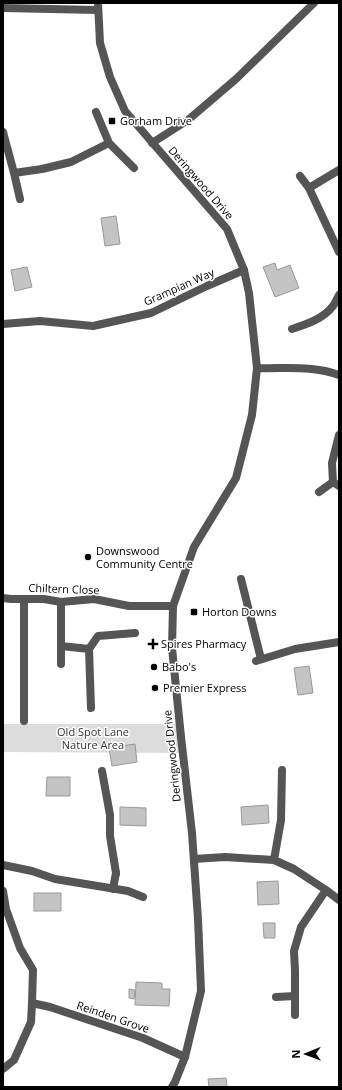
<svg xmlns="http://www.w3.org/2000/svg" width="342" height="1090" viewBox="0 0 342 1090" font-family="'Open Sans',sans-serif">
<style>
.green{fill:#dcdcdc}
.building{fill:#c4c4c4;stroke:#999}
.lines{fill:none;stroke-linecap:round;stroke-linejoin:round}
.service{stroke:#555;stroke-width:8}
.minor{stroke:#555;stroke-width:8}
.tertiary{stroke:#555;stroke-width:8}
.poi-dot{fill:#000;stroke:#fff;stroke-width:1.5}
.labels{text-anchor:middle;stroke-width:3;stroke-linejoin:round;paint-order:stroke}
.poi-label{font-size:11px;fill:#000;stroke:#fff;text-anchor:start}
.street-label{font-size:11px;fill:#000;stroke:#fff}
.park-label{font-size:11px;fill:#333;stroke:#fff}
</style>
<rect width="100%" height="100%" fill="#fff"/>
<path class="green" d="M 3,724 L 180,724 L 183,753 L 3,752 Z"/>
<path class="building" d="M 116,216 L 120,244 L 105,246 L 101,218 Z
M 275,263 L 277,270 L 290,265 L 299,288 L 275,297 L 263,267 Z
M 27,267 L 32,287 L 15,291 L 11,270 Z
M 309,666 L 313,693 L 298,695 L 294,668 Z
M 135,744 L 137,762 L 112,766 L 109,748 Z
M 47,777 L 70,777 L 70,796 L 46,796 Z
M 268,805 L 269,823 L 242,825 L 241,807 Z
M 120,807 L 146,808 L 146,826 L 120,825 Z
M 278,881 L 279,904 L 258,905 L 257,882 Z
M 34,893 L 61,893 L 61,911 L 34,911 Z
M 263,923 L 275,923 L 275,938 L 264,938 Z
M 136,982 L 162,983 L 162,989 L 170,989 L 169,1006 L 135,1005 Z
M 129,989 L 135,990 L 134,999 L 129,998 Z
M 226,1078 L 227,1087 L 209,1087 L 208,1079 Z"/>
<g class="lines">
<path class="service" d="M 241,579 L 261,659
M 61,602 L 61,664
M 61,646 L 89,649 L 98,636 L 135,633
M 89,649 L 91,708
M 24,721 L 24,599
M 102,771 L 110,815 L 110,836 L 116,873"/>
<path class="minor" d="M 3,8 L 98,10
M 96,112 L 109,143 L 134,168
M 3,132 L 14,173 L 20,199
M 152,143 L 188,120 L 236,79 L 314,3
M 339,170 L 309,188 L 339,252
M 14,173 L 42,169 L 71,162 L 109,143
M 300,176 L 309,188
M 3,324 L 40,321 L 93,326 L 151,313 L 207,286 L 244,270
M 292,329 C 307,324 323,319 333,306 C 335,303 337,299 339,295
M 333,482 L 332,463 L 339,435
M 319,492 L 333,482 L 339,486
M 3,598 L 11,599 L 44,599 L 61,602 L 94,599 L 129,606 L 173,606
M 256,661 L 295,649 L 339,642
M 194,859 L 225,857 L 274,860 L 294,869 L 326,890 L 339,900
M 274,860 L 281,820 L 282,770
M 3,865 L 32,871 L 55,879 L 128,891 L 143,897
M 113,889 L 116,873
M 3,891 L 6,909 L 20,948 L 33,970 L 32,1003 L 31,1022 L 14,1060 L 3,1069
M 276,997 L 295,996
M 32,1003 L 50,1007 L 143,1038 L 185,1057
M 295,1015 L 295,971 L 294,951 L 301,927 L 326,890"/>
<path class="tertiary" d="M 98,3 L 100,43 L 110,77 L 125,111 L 227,229 L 244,270 L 249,293 L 257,368 L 252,415 L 236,478 L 194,547 L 173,606 L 172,648 L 181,737 L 192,833 L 198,919 L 201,991 L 185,1057 L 175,1082 L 172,1087
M 257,368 C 284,369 313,365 339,375"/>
</g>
<g class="poi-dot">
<rect x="108" y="117" width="8" height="8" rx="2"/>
<circle cx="88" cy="557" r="4"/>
<rect x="190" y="608" width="8" height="8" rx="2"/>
<path d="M151 638h4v4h4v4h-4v4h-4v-4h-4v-4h4z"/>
<circle cx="154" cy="667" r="4"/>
<circle cx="155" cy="688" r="4"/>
</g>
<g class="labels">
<g class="poi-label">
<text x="120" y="125">Gorham Drive</text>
<text x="96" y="555">Downswood<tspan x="96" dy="13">Community Centre</tspan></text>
<text x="202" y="616">Horton Downs</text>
<text x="161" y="648">Spires Pharmacy</text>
<text x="162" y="671">Babo's</text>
<text x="163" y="692">Premier Express</text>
</g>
<g class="street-label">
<text transform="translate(201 183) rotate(49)" y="4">Deringwood Drive</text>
<text transform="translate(179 287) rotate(-24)" y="4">Grampian Way</text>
<text transform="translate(64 589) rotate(2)" y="4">Chiltern Close</text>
<text transform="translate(172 756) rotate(-96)" y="4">Deringwood Drive</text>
<text transform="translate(113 1017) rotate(19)" y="4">Reinden Grove</text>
</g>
<g class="park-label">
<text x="93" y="736">Old Spot Lane<tspan x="93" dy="13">Nature Area</tspan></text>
</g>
</g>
<rect width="342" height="1090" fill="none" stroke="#000000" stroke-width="8"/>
<g transform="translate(306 1054) rotate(269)" stroke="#ffffff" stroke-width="3" paint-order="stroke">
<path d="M0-3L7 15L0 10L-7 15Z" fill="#000000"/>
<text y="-6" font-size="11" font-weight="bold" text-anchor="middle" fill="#000000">N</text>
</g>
</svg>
